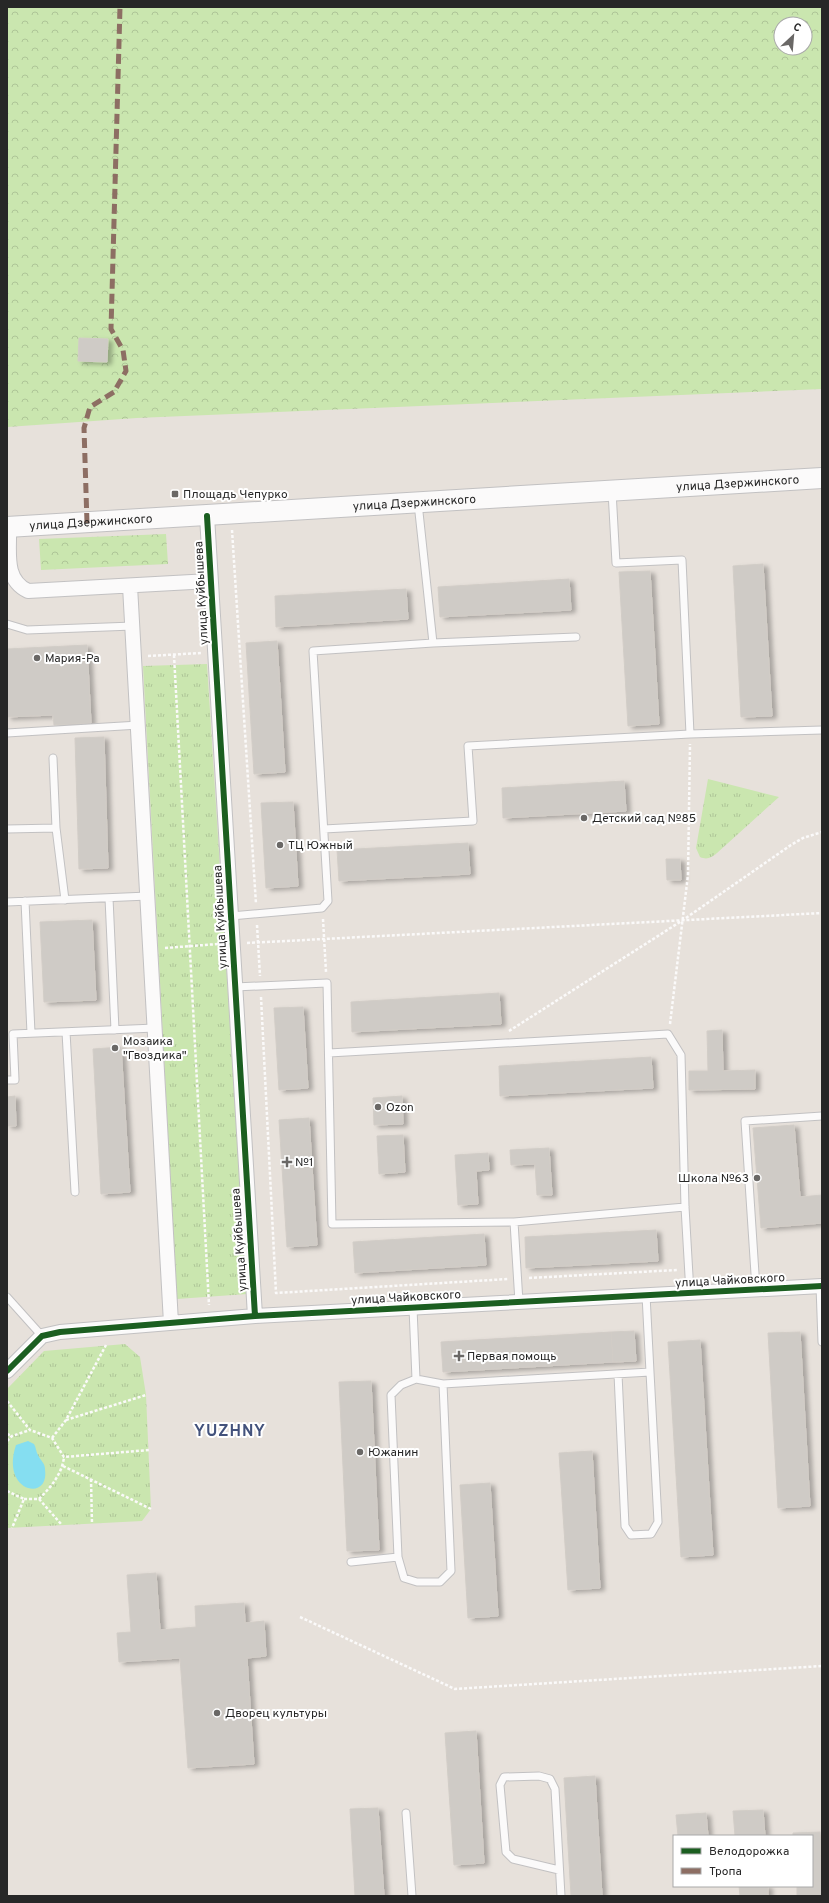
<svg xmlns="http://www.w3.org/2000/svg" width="829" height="1903" viewBox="0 0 829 1903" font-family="Overpass,sans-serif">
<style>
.grass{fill:url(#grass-tufts)}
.forest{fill:url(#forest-crowns);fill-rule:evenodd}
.water{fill:#85def1}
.building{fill:#cfcbc6;stroke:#d2cdc7;filter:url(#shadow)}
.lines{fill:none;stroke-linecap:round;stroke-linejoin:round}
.lane-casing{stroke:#c2c1c2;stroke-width:9}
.street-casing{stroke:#c2c1c2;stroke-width:16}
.secondary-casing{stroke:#c2c1c2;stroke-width:22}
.path{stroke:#fbfafa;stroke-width:2.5;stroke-dasharray:3 2;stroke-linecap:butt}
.lane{stroke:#fbfafa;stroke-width:7}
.street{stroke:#fbfafa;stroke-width:14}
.secondary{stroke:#fbfafa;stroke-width:20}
.quiet{stroke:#8d6e63;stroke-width:5;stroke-dasharray:10 5;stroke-linecap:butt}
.cycleway-casing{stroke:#fff;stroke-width:8}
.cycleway{stroke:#1b5e20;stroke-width:6}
.poi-dot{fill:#6a6866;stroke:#fff;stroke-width:1.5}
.labels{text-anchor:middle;stroke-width:4;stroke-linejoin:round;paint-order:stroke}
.street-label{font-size:12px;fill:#272727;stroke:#fff}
.poi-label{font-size:12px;fill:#272727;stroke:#fff;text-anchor:start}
.district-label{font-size:16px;font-weight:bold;letter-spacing:1px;fill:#43527c;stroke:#fff}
</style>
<defs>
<pattern id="grass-tufts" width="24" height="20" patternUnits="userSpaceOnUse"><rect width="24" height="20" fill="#cae6af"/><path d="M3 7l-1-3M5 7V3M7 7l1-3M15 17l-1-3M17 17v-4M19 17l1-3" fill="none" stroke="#aec597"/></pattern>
<pattern id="forest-crowns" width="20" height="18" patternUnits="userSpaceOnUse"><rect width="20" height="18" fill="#cae6af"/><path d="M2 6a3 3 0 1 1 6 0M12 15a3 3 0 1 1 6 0" fill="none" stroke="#aec597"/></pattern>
<filter id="shadow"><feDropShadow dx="4.5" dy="2.5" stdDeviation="2" flood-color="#0004"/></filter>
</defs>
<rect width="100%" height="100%" fill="#e7e1db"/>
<path class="grass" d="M 207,664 L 247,1294 L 177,1299 L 143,666 Z
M 708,779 L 779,797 L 717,853 C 711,858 707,860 700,857 L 696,848 Z
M 125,1344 L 140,1357 L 146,1395 L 151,1509 L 142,1521 L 7,1528 L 7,1389 L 44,1351 Z"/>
<path class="forest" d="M 7,7 L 822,7 L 822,389 L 137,418 L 7,427 ZM 781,24 L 805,24 L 805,48 L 781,48 Z
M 166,534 L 168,564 L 41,570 L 39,539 Z"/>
<path class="water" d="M 28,1441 L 34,1444 C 36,1447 36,1452 38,1455 C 40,1460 45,1463 45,1469 C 50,1503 0,1492 16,1445 Z"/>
<path class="building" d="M 79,338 L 108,339 L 107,362 L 78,361 Z
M 763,564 L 772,716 L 741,717 L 733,566 Z
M 650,571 L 659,724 L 628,726 L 619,572 Z
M 569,579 L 571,610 L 440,617 L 438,587 Z
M 406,589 L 408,619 L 276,627 L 275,596 Z
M 277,641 L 285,772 L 254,774 L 246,643 Z
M 87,645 L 91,723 L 54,725 L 53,715 L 7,717 L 7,649 Z
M 104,737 L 108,868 L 79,869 L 75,738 Z
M 624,781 L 626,811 L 503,818 L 502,788 Z
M 293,802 L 298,886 L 266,888 L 261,803 Z
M 468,843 L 470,874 L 339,881 L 337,850 Z
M 666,859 L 680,859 L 681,880 L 667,880 Z
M 92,920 L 96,1000 L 44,1002 L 40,922 Z
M 499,993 L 501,1024 L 352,1032 L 351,1002 Z
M 303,1007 L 308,1088 L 279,1090 L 274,1008 Z
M 722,1030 L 723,1071 L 755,1070 L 755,1089 L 689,1090 L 689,1071 L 708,1071 L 707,1031 Z
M 121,1047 L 130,1192 L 101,1194 L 93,1049 Z
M 651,1057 L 653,1088 L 500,1096 L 499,1066 Z
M 15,1096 L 16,1126 L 7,1126 L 7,1097 Z
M 402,1096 L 403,1124 L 374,1125 L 373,1098 Z
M 309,1118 L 317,1245 L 287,1247 L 279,1120 Z
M 794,1125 L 800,1197 L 822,1195 L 822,1223 L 761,1228 L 753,1128 Z
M 403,1135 L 405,1172 L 379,1174 L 377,1136 Z
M 549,1148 L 552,1195 L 537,1195 L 535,1164 L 511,1165 L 510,1150 Z
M 488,1153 L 489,1170 L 476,1171 L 478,1204 L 458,1205 L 455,1155 Z
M 656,1230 L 658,1261 L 526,1268 L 525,1237 Z
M 484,1234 L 486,1265 L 355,1273 L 353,1242 Z
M 634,1331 L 636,1361 L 613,1362 L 611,1332 Z
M 611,1332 L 613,1362 L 443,1372 L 441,1342 Z
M 800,1332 L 810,1506 L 778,1508 L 768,1333 Z
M 700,1340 L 713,1555 L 681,1557 L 668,1342 Z
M 371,1381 L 379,1550 L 347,1551 L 339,1382 Z
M 592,1451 L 600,1588 L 568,1590 L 559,1453 Z
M 490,1483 L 498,1616 L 468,1618 L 460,1485 Z
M 156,1573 L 160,1630 L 196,1627 L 195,1606 L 244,1603 L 245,1623 L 264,1621 L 266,1656 L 247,1658 L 254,1764 L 188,1768 L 180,1658 L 119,1662 L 117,1633 L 131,1632 L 127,1575 Z
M 476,1731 L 484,1863 L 454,1865 L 445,1733 Z
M 595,1776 L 602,1896 L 571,1896 L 564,1778 Z
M 378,1808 L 384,1896 L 355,1896 L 350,1809 Z
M 763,1810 L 765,1836 L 735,1836 L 733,1811 Z
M 706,1813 L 708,1836 L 678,1836 L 676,1815 Z
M 820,1832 L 822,1896 L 797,1896 L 797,1886 L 812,1886 L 812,1836 L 793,1836 L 793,1833 Z
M 739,1886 L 768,1886 L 768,1896 L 740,1896 Z"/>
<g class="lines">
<g class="lane-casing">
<path id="lane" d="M 612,491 L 616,563 L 682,560 L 690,734
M 418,503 L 433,643
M 7,624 L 27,630 L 133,626
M 7,733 L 139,725
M 53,758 L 56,828
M 7,829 L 56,828 L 65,900
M 324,829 L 473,821 L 468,746 L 690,734 L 822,730
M 109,898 L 115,1030
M 25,901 L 31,1033
M 7,902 L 148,896
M 231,916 L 322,908 L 328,901 L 313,651 L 433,643 L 576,637
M 235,987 L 327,983 L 332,1224 L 514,1222 L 685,1207
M 66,1032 L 75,1192
M 329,1053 L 668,1034 L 681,1055 L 685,1207 L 690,1293
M 7,1080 L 15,1080 L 13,1034 L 155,1028
M 514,1222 L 519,1302
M 820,1286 L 822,1342
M 756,1289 L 745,1121 L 822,1116
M 7,1297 L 42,1336
M 413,1308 L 416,1379 L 401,1385 L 391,1395 L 398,1557 L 404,1578 L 417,1582 L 440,1582 L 451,1571 L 443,1384 L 416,1379
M 618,1374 L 625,1526 L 631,1535 L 651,1534 L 658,1522 L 650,1372
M 443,1384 L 650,1372 L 646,1295
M 351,1562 L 398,1557
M 406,1813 L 412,1896
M 559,1870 L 513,1859 L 506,1852 L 500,1785 L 504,1777 L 539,1776 L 550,1779 L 555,1789 L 561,1896"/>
</g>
<g class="street-casing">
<path id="street" d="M 207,516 L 255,1316
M 9,527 C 10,551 3,579 28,591 L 210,581
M 130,586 L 171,1323
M 7,1371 L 42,1336 L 60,1332 L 255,1316 L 822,1286"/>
</g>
<g class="secondary-casing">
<g id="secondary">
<path id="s1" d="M 7,527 L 822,478"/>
</g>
</g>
<path class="path" d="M 232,530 L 256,904
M 174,655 L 209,1305
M 148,656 L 201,653
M 323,919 L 326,972
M 257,925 L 260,976
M 247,943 L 822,913
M 165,948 L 218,944
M 261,997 L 276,1293 L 508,1279
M 670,1024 L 688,875 L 690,744
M 509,1031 L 683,920 L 791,845 L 803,838 L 822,832
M 529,1278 L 677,1270
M 7,1401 L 30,1430 L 52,1438 L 64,1457 L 149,1450
M 66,1420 L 146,1395
M 7,1434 L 12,1436
M 52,1438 L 66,1420 L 106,1345
M 7,1441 L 12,1436 L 30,1430
M 63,1466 L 151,1509
M 91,1479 L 92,1524
M 7,1491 L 24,1499 L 12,1528
M 24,1499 L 39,1499 C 51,1487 62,1474 64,1457
M 39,1499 L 62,1525
M 300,1617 L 455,1689 L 822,1666"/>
<use href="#lane" class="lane"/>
<use href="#street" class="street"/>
<use href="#secondary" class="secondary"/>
<path class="quiet" d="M 87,523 L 84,428 L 90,407 L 114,392 L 126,371 L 123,350 L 111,329 L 120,7"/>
<g class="cycleway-casing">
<path id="cycleway" d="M 207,516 L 255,1316
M 7,1371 L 42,1336 L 60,1332 L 255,1316 L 822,1286"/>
</g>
<use href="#cycleway" class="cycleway"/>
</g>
<g class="poi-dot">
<rect x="171" y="490" width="8" height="8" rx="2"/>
<circle cx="37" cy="658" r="4"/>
<circle cx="584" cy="818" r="4"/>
<circle cx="280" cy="845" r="4"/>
<circle cx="115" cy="1048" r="4"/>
<circle cx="378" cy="1107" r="4"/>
<path d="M285 1156h4v4h4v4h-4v4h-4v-4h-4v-4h4z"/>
<circle cx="757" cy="1178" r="4"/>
<path d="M457 1350h4v4h4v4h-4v4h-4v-4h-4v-4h4z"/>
<circle cx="360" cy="1452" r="4"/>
<circle cx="217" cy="1713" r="4"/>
</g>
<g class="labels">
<g class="street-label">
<text dy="4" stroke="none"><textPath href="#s1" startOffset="732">улица Дзержинского</textPath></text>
<text dy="4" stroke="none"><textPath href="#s1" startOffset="408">улица Дзержинского</textPath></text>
<text dy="4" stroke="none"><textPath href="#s1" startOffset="84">улица Дзержинского</textPath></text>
<text transform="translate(201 593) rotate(-93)" y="4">улица Куйбышева</text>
<text transform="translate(220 917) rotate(-93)" y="4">улица Куйбышева</text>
<text transform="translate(239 1240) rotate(-94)" y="4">улица Куйбышева</text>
<text transform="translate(730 1280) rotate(-3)" y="4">улица Чайковского</text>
<text transform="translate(406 1297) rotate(-3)" y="4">улица Чайковского</text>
</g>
<g class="poi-label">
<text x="183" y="498">Площадь Чепурко</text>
<text x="45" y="662">Мария-Ра</text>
<text x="592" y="822">Детский сад №85</text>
<text x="288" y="849">ТЦ Южный</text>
<text x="123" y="1045">Мозаика<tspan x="123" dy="14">"Гвоздика"</tspan></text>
<text x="386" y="1111">Ozon</text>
<text x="295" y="1166">№1</text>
<text x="749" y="1182" text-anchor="end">Школа №63</text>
<text x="467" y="1360">Первая помощь</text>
<text x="368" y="1456">Южанин</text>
<text x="225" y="1717">Дворец культуры</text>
</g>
<g class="district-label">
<text x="230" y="1436">YUZHNY</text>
</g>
</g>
<rect width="829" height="1903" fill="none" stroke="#272727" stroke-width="16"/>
<rect x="673" y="1835" width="140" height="52" fill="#ffffff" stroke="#a9a9a9"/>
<rect x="681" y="1848" width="20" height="6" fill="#1b5e20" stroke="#a9a9a9"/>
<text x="709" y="1855" font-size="12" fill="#272727">Велодорожка</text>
<rect x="681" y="1868" width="20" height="6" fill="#8d6e63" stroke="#a9a9a9"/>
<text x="709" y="1875" font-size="12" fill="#272727">Тропа</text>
<g transform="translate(793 36) rotate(26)"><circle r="19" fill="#ffffff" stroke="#a9a9a9"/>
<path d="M0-3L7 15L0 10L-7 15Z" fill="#6a6866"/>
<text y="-6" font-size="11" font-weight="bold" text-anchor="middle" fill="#272727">С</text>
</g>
</svg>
